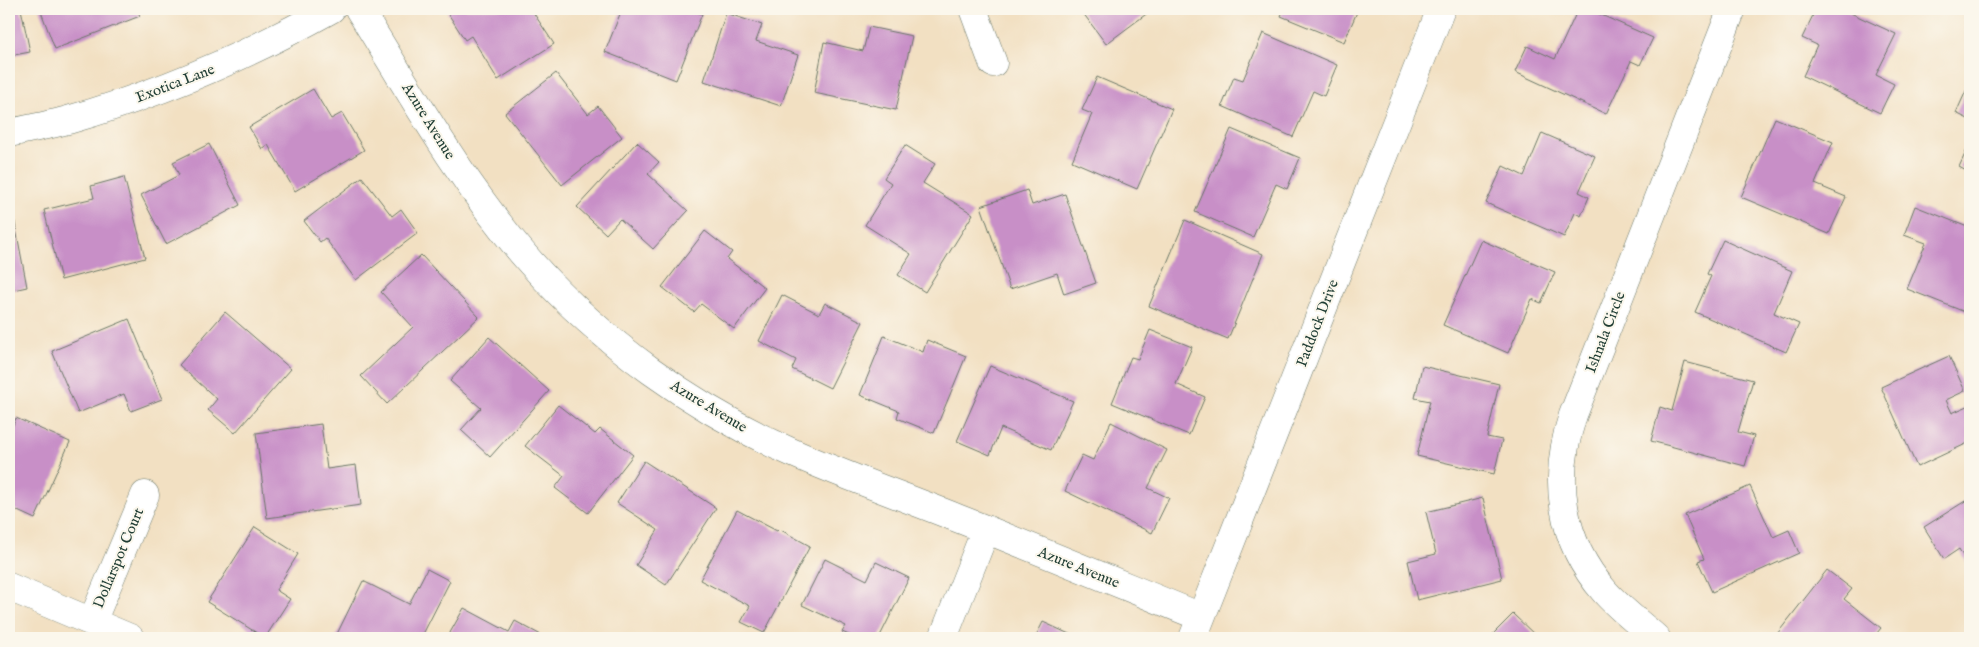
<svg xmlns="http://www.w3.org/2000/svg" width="1979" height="647" viewBox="0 0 1979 647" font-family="'IM FELL English',serif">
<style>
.building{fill:#c88fc7}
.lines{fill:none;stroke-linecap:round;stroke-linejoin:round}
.minor-casing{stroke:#697666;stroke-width:29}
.minor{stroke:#fff;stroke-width:28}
.labels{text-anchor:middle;stroke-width:4;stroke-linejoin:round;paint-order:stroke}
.street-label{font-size:15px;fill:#1f3d34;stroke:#fbf7ec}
</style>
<rect width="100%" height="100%" fill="#fbf7ec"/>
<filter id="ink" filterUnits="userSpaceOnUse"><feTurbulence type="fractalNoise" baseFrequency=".02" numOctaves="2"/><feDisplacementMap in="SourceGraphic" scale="10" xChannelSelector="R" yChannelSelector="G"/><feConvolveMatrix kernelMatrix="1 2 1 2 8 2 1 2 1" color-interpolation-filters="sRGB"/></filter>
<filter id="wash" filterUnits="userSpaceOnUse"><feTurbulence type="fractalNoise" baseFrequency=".0096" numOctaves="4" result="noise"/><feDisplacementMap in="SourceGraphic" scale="20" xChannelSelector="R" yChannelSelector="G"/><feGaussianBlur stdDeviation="1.12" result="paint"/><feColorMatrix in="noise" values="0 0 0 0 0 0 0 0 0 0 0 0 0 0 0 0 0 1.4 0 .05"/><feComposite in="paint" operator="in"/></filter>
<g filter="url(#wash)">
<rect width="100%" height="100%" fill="#f2e0c2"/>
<g id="blocks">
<path class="building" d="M 9,9 L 21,9 L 30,52 L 9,56 Z
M 40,9 L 137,9 L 140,16 L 55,49 Z
M 452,9 L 531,9 L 554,44 L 498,80 L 471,36 L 465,40 L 447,12 Z
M 622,9 L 689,9 L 702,14 L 676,80 L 605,52 Z
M 1080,9 L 1153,9 L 1106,44 Z
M 1284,9 L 1348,9 L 1357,12 L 1344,42 L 1281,16 Z
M 1578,9 L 1588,9 L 1653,38 L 1640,65 L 1631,61 L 1606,114 L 1515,72 L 1527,46 L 1555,59 Z
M 1816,9 L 1842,9 L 1896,34 L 1876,75 L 1894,84 L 1880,113 L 1803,76 L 1817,45 L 1802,38 Z
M 726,13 L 762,25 L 756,41 L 798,55 L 781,106 L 704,81 Z
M 869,27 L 912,36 L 896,110 L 814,93 L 824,42 L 863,51 Z
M 1263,33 L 1337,65 L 1324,96 L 1313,91 L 1293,137 L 1222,106 L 1234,77 L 1243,80 Z
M 556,73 L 588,114 L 598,106 L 622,137 L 562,185 L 505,113 Z
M 1097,77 L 1172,109 L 1137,189 L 1072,161 L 1092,114 L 1082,110 Z
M 1970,82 L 1970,120 L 1956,113 Z
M 313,89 L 331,119 L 342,113 L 364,150 L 295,191 L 268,145 L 262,149 L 249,127 Z
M 1775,118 L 1833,142 L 1815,184 L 1846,197 L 1829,234 L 1741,197 Z
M 1231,129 L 1300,158 L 1287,189 L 1276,184 L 1253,237 L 1195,212 Z
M 1542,133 L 1595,156 L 1579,192 L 1589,197 L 1581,216 L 1575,213 L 1564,237 L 1486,203 L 1503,166 L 1524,176 Z
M 637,142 L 659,162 L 648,174 L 688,211 L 653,249 L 620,219 L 606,234 L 577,207 Z
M 1970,143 L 1970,173 L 1959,167 Z
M 209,144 L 240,205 L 166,244 L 141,195 L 179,175 L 173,162 Z
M 905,145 L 935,164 L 923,183 L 973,214 L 925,292 L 898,275 L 911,254 L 865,225 L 891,183 L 884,178 Z
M 124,177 L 145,258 L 61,280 L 44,210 L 94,198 L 91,186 Z
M 362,177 L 392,216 L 401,209 L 418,233 L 356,280 L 325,238 L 320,242 L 304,221 Z
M 1027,190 L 1032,205 L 1065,194 L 1096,283 L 1064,294 L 1057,273 L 1010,289 L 981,206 Z
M 1915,206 L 1970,228 L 1970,314 L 1907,289 L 1926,243 L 1904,235 Z
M 14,218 L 27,287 L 9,291 L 9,220 Z
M 1185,220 L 1263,254 L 1228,339 L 1149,306 Z
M 705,231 L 732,252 L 727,259 L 765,288 L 734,329 L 701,304 L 694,312 L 662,287 Z
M 1481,240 L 1555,272 L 1541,303 L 1532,299 L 1508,353 L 1443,325 Z
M 1723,240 L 1792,271 L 1774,313 L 1799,324 L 1786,352 L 1695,312 L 1711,276 L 1707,274 Z
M 421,255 L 479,317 L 387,404 L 361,376 L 413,327 L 381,292 Z
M 782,295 L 819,314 L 825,303 L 863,322 L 830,388 L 792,369 L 796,360 L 759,341 Z
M 225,312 L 291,369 L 235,433 L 208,410 L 217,399 L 179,365 Z
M 129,319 L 162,399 L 131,411 L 124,394 L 78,413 L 52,351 Z
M 1150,330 L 1192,347 L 1176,384 L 1205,397 L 1189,435 L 1112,403 L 1131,357 L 1138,359 Z
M 884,336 L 923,352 L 927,340 L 966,356 L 934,433 L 897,418 L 899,411 L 860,395 Z
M 489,337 L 549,391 L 490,457 L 461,430 L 481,408 L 450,381 Z
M 1949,356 L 1965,391 L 1946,400 L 1952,413 L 1970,405 L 1970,442 L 1917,467 L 1881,387 Z
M 1685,362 L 1753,380 L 1738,432 L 1754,436 L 1745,466 L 1651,441 L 1660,407 L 1672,411 Z
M 990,366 L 1073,401 L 1051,450 L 1001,428 L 990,455 L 957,441 Z
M 1422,366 L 1499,384 L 1487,437 L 1502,440 L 1494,474 L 1417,456 L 1430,401 L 1415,398 Z
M 558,405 L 595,434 L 600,429 L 633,455 L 588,513 L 555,488 L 564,476 L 525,446 Z
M 16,418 L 70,442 L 35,519 L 9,507 L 9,435 Z
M 1111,422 L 1167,450 L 1148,488 L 1169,498 L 1152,533 L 1065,491 L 1082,455 L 1093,460 Z
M 321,424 L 327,469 L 356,465 L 361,505 L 267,518 L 256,433 Z
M 644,461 L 716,508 L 666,585 L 636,565 L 658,530 L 617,503 Z
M 1750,486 L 1773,537 L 1789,530 L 1799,553 L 1712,592 L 1698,561 L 1704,559 L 1685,515 Z
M 1483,498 L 1502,579 L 1417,600 L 1408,561 L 1436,554 L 1426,512 Z
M 1970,498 L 1970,568 L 1959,549 L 1944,559 L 1924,527 Z
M 737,510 L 777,531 L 779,529 L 810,546 L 764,633 L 741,622 L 750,606 L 700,580 Z
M 255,527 L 298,554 L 276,590 L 290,599 L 265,638 L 207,602 Z
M 825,559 L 867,580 L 876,562 L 909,578 L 879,638 L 856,638 L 842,632 L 846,626 L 802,605 Z
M 427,569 L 450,581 L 421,638 L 341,638 L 336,636 L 363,581 L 409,604 Z
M 1827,570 L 1852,589 L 1844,599 L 1881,628 L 1873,638 L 1782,638 L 1777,634 Z
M 464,608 L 509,632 L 515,621 L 541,635 L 539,638 L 447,638 Z
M 1513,614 L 1538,638 L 1489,638 Z
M 1043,622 L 1078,638 L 1035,638 Z"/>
</g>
</g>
<g filter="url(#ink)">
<use href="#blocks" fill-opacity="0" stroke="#697666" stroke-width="1"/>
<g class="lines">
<g class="minor-casing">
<path id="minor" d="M 359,9 C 413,96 463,186 531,263 C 601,342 695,409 791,452 C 845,476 902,496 957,518 C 1039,550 1120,584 1201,617
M 973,9 L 993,63
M 9,133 C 29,129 49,125 68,120 C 162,93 247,56 331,9
M 9,587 L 130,638
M 92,622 L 145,495
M 943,638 L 986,529
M 1193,638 L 1441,9
M 1656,638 C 1639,623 1620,609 1605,592 C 1560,541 1552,478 1573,415 L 1732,9"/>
</g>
<use href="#minor" class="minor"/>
</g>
</g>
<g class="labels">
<g class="street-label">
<text transform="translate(175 83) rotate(-21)" y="5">Exotica Lane</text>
<text transform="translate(429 121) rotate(58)" y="5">Azure Avenue</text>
<text transform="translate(1317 323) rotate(-69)" y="5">Paddock Drive</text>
<text transform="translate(1605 332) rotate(-69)" y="5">Ishnala Circle</text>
<text transform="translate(709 406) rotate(31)" y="5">Azure Avenue</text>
<text transform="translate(118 558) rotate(-67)" y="5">Dollarspot Court</text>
<text transform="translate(1079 567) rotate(22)" y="5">Azure Avenue</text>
</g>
</g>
<rect width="1979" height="647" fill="none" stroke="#fbf7ec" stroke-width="30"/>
</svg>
